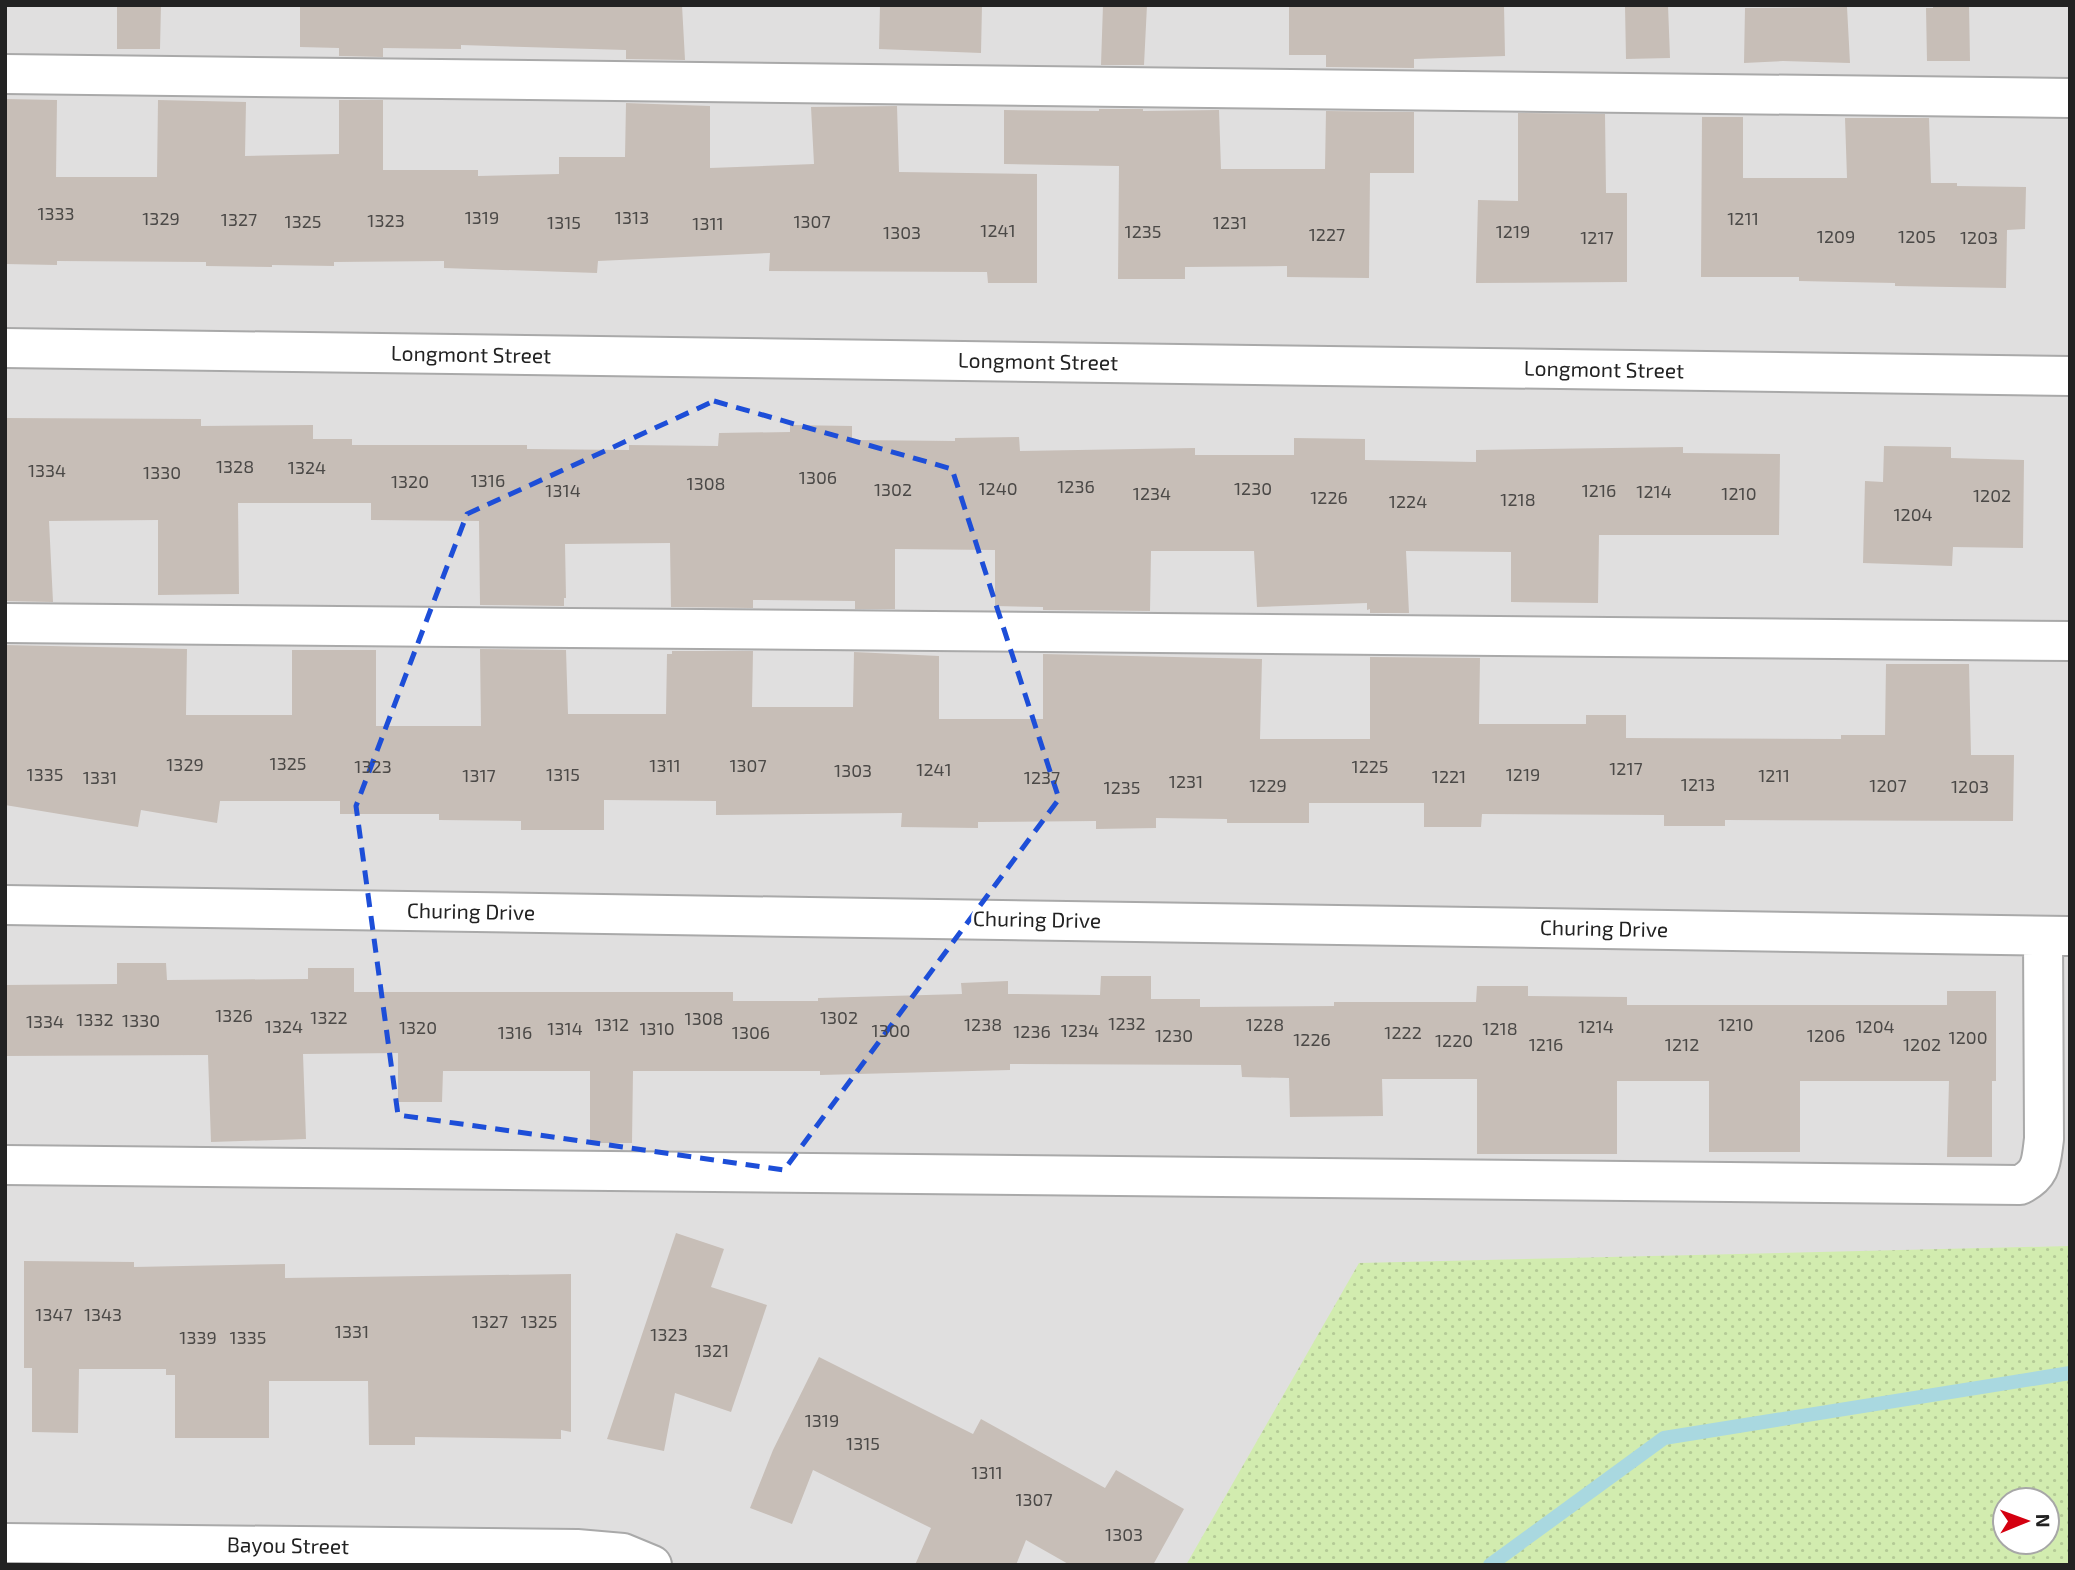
<svg xmlns="http://www.w3.org/2000/svg" width="2075" height="1570" viewBox="0 0 2075 1570" font-family="'Exo 2',sans-serif">
<style>
.residential{fill:#e0dfdf;fill-rule:evenodd}
.grass{fill:url(#grass-dots);fill-rule:evenodd}
.lines{fill:none;stroke-linecap:round;stroke-linejoin:round}
.stream{stroke:#a9d8e0;stroke-width:14}
.building{fill:#c7beb7}
.minor-casing{stroke:#a9a9a9;stroke-width:42}
.minor{stroke:#fff;stroke-width:38}
.marked{fill:none;stroke:#1d4ed8;stroke-width:5;stroke-dasharray:14 9;stroke-linejoin:round}
.labels{text-anchor:middle;stroke-width:6;stroke-linejoin:round;paint-order:stroke}
.number-label{font-size:18px;fill:#4b4947}
.street-label{font-size:21px;fill:#222;stroke:#fff}
</style>
<defs>
<pattern id="grass-dots" width="8" height="8" patternUnits="userSpaceOnUse" patternTransform="scale(1.75)"><rect width="8" height="8" fill="#d2ecaf"/><path d="M2 2h.1M6 6h.1" fill="none" stroke="#b4ca96" stroke-width="1.8" stroke-linecap="round"/></pattern>
</defs>
<rect width="100%" height="100%" fill="#f2eee9"/>
<path class="residential" d="M 5,5 L 2070,5 L 2070,1565 L 5,1565 ZM 2005,1500 L 2047,1500 L 2047,1542 L 2005,1542 Z"/>
<path class="grass" d="M 2070,1246 L 2070,1565 L 1186,1565 L 1359,1263 ZM 2005,1500 L 2047,1500 L 2047,1542 L 2005,1542 Z"/>
<g class="lines">
<path class="stream" d="M 1490,1565 L 1664,1438 L 2070,1373"/>
</g>
<path class="building" d="M 117,5 L 161,5 L 160,49 L 117,49 Z
M 300,5 L 682,5 L 685,60 L 626,59 L 626,50 L 461,45 L 461,49 L 383,48 L 383,57 L 339,56 L 339,48 L 300,47 Z
M 880,5 L 982,5 L 981,53 L 879,49 Z
M 1103,5 L 1147,5 L 1144,65 L 1101,65 Z
M 1504,5 L 1505,56 L 1414,59 L 1414,68 L 1326,67 L 1326,55 L 1289,55 L 1289,6 Z
M 1668,5 L 1670,58 L 1626,59 L 1625,6 Z
M 1933,5 L 1969,5 L 1970,61 L 1927,61 L 1926,8 L 1933,8 Z
M 1847,7 L 1850,63 L 1783,61 L 1744,63 L 1745,8 Z
M 5,99 L 57,100 L 56,177 L 157,177 L 158,100 L 246,102 L 245,156 L 339,154 L 339,100 L 383,100 L 383,170 L 478,170 L 478,176 L 559,174 L 559,157 L 625,157 L 626,103 L 710,106 L 710,168 L 814,164 L 811,107 L 897,106 L 899,172 L 1037,174 L 1037,283 L 988,283 L 987,272 L 769,271 L 770,253 L 598,261 L 597,273 L 444,268 L 444,261 L 334,262 L 334,266 L 272,265 L 272,267 L 206,266 L 206,262 L 57,261 L 57,265 L 5,264 Z
M 1099,109 L 1143,109 L 1143,111 L 1219,110 L 1221,169 L 1325,169 L 1326,111 L 1414,112 L 1414,173 L 1370,173 L 1369,278 L 1287,277 L 1287,266 L 1185,267 L 1185,279 L 1118,279 L 1119,166 L 1004,164 L 1004,110 L 1099,111 Z
M 1518,113 L 1605,114 L 1606,193 L 1627,193 L 1627,282 L 1476,283 L 1478,200 L 1518,201 Z
M 1702,117 L 1743,117 L 1743,178 L 1847,178 L 1845,118 L 1929,118 L 1931,183 L 1957,183 L 1957,186 L 2026,187 L 2025,229 L 2007,230 L 2006,288 L 1895,286 L 1895,283 L 1799,281 L 1799,277 L 1701,277 Z
M 5,418 L 201,419 L 201,426 L 313,425 L 313,439 L 352,439 L 352,445 L 527,445 L 527,449 L 629,450 L 629,445 L 718,446 L 719,433 L 790,432 L 790,425 L 852,426 L 852,440 L 955,441 L 955,438 L 1019,437 L 1020,451 L 1195,448 L 1195,455 L 1294,455 L 1294,438 L 1365,439 L 1365,460 L 1476,462 L 1476,450 L 1683,447 L 1683,453 L 1780,454 L 1779,535 L 1599,535 L 1598,603 L 1511,602 L 1511,552 L 1406,551 L 1409,613 L 1370,613 L 1370,609 L 1367,610 L 1367,603 L 1257,607 L 1254,551 L 1151,551 L 1150,611 L 1043,610 L 1043,607 L 995,606 L 995,550 L 895,549 L 895,609 L 855,609 L 855,601 L 753,600 L 753,608 L 671,607 L 670,543 L 565,544 L 566,598 L 564,598 L 564,606 L 480,605 L 479,521 L 371,520 L 371,503 L 238,503 L 239,594 L 158,595 L 158,520 L 49,521 L 53,602 L 5,601 Z
M 1884,446 L 1951,447 L 1951,458 L 2024,460 L 2023,548 L 1953,547 L 1952,566 L 1863,563 L 1865,481 L 1883,482 Z
M 5,645 L 187,649 L 186,715 L 292,715 L 292,650 L 376,650 L 376,726 L 481,726 L 480,649 L 566,650 L 568,714 L 666,714 L 667,654 L 672,654 L 672,651 L 753,651 L 752,707 L 853,707 L 854,652 L 939,656 L 939,719 L 1043,719 L 1043,654 L 1262,659 L 1260,739 L 1370,739 L 1370,657 L 1480,658 L 1479,724 L 1586,724 L 1586,715 L 1626,715 L 1626,738 L 1841,739 L 1841,735 L 1885,735 L 1886,664 L 1969,664 L 1971,755 L 2014,755 L 2013,821 L 1725,820 L 1725,826 L 1664,826 L 1664,815 L 1482,814 L 1481,827 L 1424,827 L 1424,803 L 1309,803 L 1309,823 L 1227,823 L 1227,819 L 1156,818 L 1156,828 L 1096,829 L 1096,821 L 978,822 L 978,828 L 901,827 L 902,813 L 716,815 L 716,801 L 604,800 L 604,830 L 521,830 L 521,821 L 439,820 L 439,814 L 340,814 L 340,801 L 220,801 L 217,823 L 141,810 L 138,827 L 5,805 Z
M 117,963 L 166,963 L 167,980 L 308,979 L 308,968 L 354,968 L 354,992 L 733,992 L 733,1001 L 818,1001 L 818,998 L 962,994 L 961,983 L 1008,981 L 1008,994 L 1100,995 L 1101,976 L 1151,976 L 1151,999 L 1200,999 L 1200,1007 L 1334,1006 L 1334,1002 L 1476,1002 L 1477,986 L 1528,986 L 1528,996 L 1627,997 L 1627,1005 L 1947,1005 L 1947,991 L 1996,991 L 1996,1081 L 1992,1081 L 1992,1157 L 1947,1157 L 1949,1081 L 1800,1081 L 1800,1152 L 1709,1152 L 1709,1081 L 1617,1081 L 1617,1154 L 1477,1154 L 1477,1079 L 1382,1079 L 1383,1116 L 1290,1117 L 1289,1078 L 1242,1077 L 1241,1065 L 1010,1064 L 1010,1070 L 820,1075 L 820,1071 L 633,1071 L 632,1143 L 590,1143 L 590,1071 L 443,1071 L 442,1102 L 398,1102 L 398,1053 L 303,1054 L 306,1139 L 211,1142 L 208,1055 L 5,1056 L 5,985 L 117,984 Z
M 676,1233 L 724,1249 L 711,1287 L 767,1305 L 731,1412 L 675,1393 L 664,1451 L 607,1439 Z
M 24,1261 L 134,1262 L 134,1267 L 285,1264 L 285,1278 L 571,1274 L 571,1432 L 561,1430 L 561,1439 L 415,1437 L 415,1445 L 369,1445 L 368,1381 L 269,1381 L 269,1438 L 175,1438 L 175,1375 L 166,1375 L 166,1369 L 79,1369 L 78,1433 L 32,1432 L 32,1368 L 24,1368 Z
M 819,1357 L 973,1434 L 981,1419 L 1105,1488 L 1116,1470 L 1184,1509 L 1153,1565 L 1070,1565 L 1026,1540 L 1016,1565 L 915,1565 L 931,1528 L 813,1470 L 792,1524 L 750,1508 L 773,1450 Z"/>
<g class="lines">
<g class="minor-casing">
<path id="minor" d="M 5,74 L 2070,98
M 5,348 L 2070,376
M 5,623 L 2070,641
M 5,905 L 2068,936
M 5,1165 L 2020,1185 C 2042,1174 2041,1162 2044,1139 L 2043,936
M 5,1543 L 577,1549 L 623,1553 L 652,1565"/>
</g>
<use href="#minor" class="minor"/>
</g>
<path class="marked" d="M 714,401 L 952,469 L 1059,799 L 784,1170 L 398,1115 L 356,806 L 467,514 Z"/>
<g class="labels">
<g class="number-label">
<text x="56" y="220">1333</text>
<text x="482" y="224">1319</text>
<text x="632" y="224">1313</text>
<text x="161" y="225">1329</text>
<text x="1743" y="225">1211</text>
<text x="239" y="226">1327</text>
<text x="386" y="227">1323</text>
<text x="303" y="228">1325</text>
<text x="812" y="228">1307</text>
<text x="564" y="229">1315</text>
<text x="1230" y="229">1231</text>
<text x="708" y="230">1311</text>
<text x="998" y="237">1241</text>
<text x="1143" y="238">1235</text>
<text x="1513" y="238">1219</text>
<text x="902" y="239">1303</text>
<text x="1327" y="241">1227</text>
<text x="1836" y="243">1209</text>
<text x="1917" y="243">1205</text>
<text x="1597" y="244">1217</text>
<text x="1979" y="244">1203</text>
<text x="235" y="473">1328</text>
<text x="307" y="474">1324</text>
<text x="47" y="477">1334</text>
<text x="162" y="479">1330</text>
<text x="818" y="484">1306</text>
<text x="488" y="487">1316</text>
<text x="410" y="488">1320</text>
<text x="706" y="490">1308</text>
<text x="1076" y="493">1236</text>
<text x="998" y="495">1240</text>
<text x="1253" y="495">1230</text>
<text x="893" y="496">1302</text>
<text x="563" y="497">1314</text>
<text x="1599" y="497">1216</text>
<text x="1654" y="498">1214</text>
<text x="1152" y="500">1234</text>
<text x="1739" y="500">1210</text>
<text x="1992" y="502">1202</text>
<text x="1329" y="504">1226</text>
<text x="1518" y="506">1218</text>
<text x="1408" y="508">1224</text>
<text x="1913" y="521">1204</text>
<text x="288" y="770">1325</text>
<text x="185" y="771">1329</text>
<text x="665" y="772">1311</text>
<text x="748" y="772">1307</text>
<text x="373" y="773">1323</text>
<text x="1370" y="773">1225</text>
<text x="1626" y="775">1217</text>
<text x="934" y="776">1241</text>
<text x="853" y="777">1303</text>
<text x="45" y="781">1335</text>
<text x="563" y="781">1315</text>
<text x="1523" y="781">1219</text>
<text x="479" y="782">1317</text>
<text x="1774" y="782">1211</text>
<text x="1449" y="783">1221</text>
<text x="100" y="784">1331</text>
<text x="1042" y="784">1237</text>
<text x="1186" y="788">1231</text>
<text x="1698" y="791">1213</text>
<text x="1268" y="792">1229</text>
<text x="1888" y="792">1207</text>
<text x="1970" y="793">1203</text>
<text x="1122" y="794">1235</text>
<text x="234" y="1022">1326</text>
<text x="329" y="1024">1322</text>
<text x="839" y="1024">1302</text>
<text x="704" y="1025">1308</text>
<text x="95" y="1026">1332</text>
<text x="141" y="1027">1330</text>
<text x="45" y="1028">1334</text>
<text x="1127" y="1030">1232</text>
<text x="612" y="1031">1312</text>
<text x="983" y="1031">1238</text>
<text x="1265" y="1031">1228</text>
<text x="1736" y="1031">1210</text>
<text x="284" y="1033">1324</text>
<text x="1596" y="1033">1214</text>
<text x="1875" y="1033">1204</text>
<text x="418" y="1034">1320</text>
<text x="565" y="1035">1314</text>
<text x="657" y="1035">1310</text>
<text x="1500" y="1035">1218</text>
<text x="891" y="1037">1300</text>
<text x="1080" y="1037">1234</text>
<text x="1032" y="1038">1236</text>
<text x="515" y="1039">1316</text>
<text x="751" y="1039">1306</text>
<text x="1403" y="1039">1222</text>
<text x="1174" y="1042">1230</text>
<text x="1826" y="1042">1206</text>
<text x="1968" y="1044">1200</text>
<text x="1312" y="1046">1226</text>
<text x="1454" y="1047">1220</text>
<text x="1546" y="1051">1216</text>
<text x="1682" y="1051">1212</text>
<text x="1922" y="1051">1202</text>
<text x="54" y="1321">1347</text>
<text x="103" y="1321">1343</text>
<text x="490" y="1328">1327</text>
<text x="539" y="1328">1325</text>
<text x="352" y="1338">1331</text>
<text x="669" y="1341">1323</text>
<text x="198" y="1344">1339</text>
<text x="248" y="1344">1335</text>
<text x="712" y="1357">1321</text>
<text x="822" y="1427">1319</text>
<text x="863" y="1450">1315</text>
<text x="987" y="1479">1311</text>
<text x="1034" y="1506">1307</text>
<text x="1124" y="1541">1303</text>
</g>
<g class="street-label">
<text transform="translate(471 355) rotate(1)" y="7">Longmont Street</text>
<text transform="translate(1038 362) rotate(1)" y="7">Longmont Street</text>
<text transform="translate(1604 370) rotate(1)" y="7">Longmont Street</text>
<text transform="translate(471 912) rotate(1)" y="7">Churing Drive</text>
<text transform="translate(1037 920) rotate(1)" y="7">Churing Drive</text>
<text transform="translate(1604 929) rotate(1)" y="7">Churing Drive</text>
<text transform="translate(288 1546) rotate(1)" y="7">Bayou Street</text>
</g>
</g>
<rect width="2075" height="1570" fill="none" stroke="#222222" stroke-width="14"/>
<g transform="translate(2026 1521) rotate(89)"><circle r="33" fill="#ffffff" stroke="#a7a7a7" stroke-width="2"/>
<path d="M0-5L12 26L0 18L-12 26Z" fill="#d40010"/>
<text y="-10" font-size="19" font-weight="bold" text-anchor="middle" fill="#222222">N</text>
</g>
</svg>
